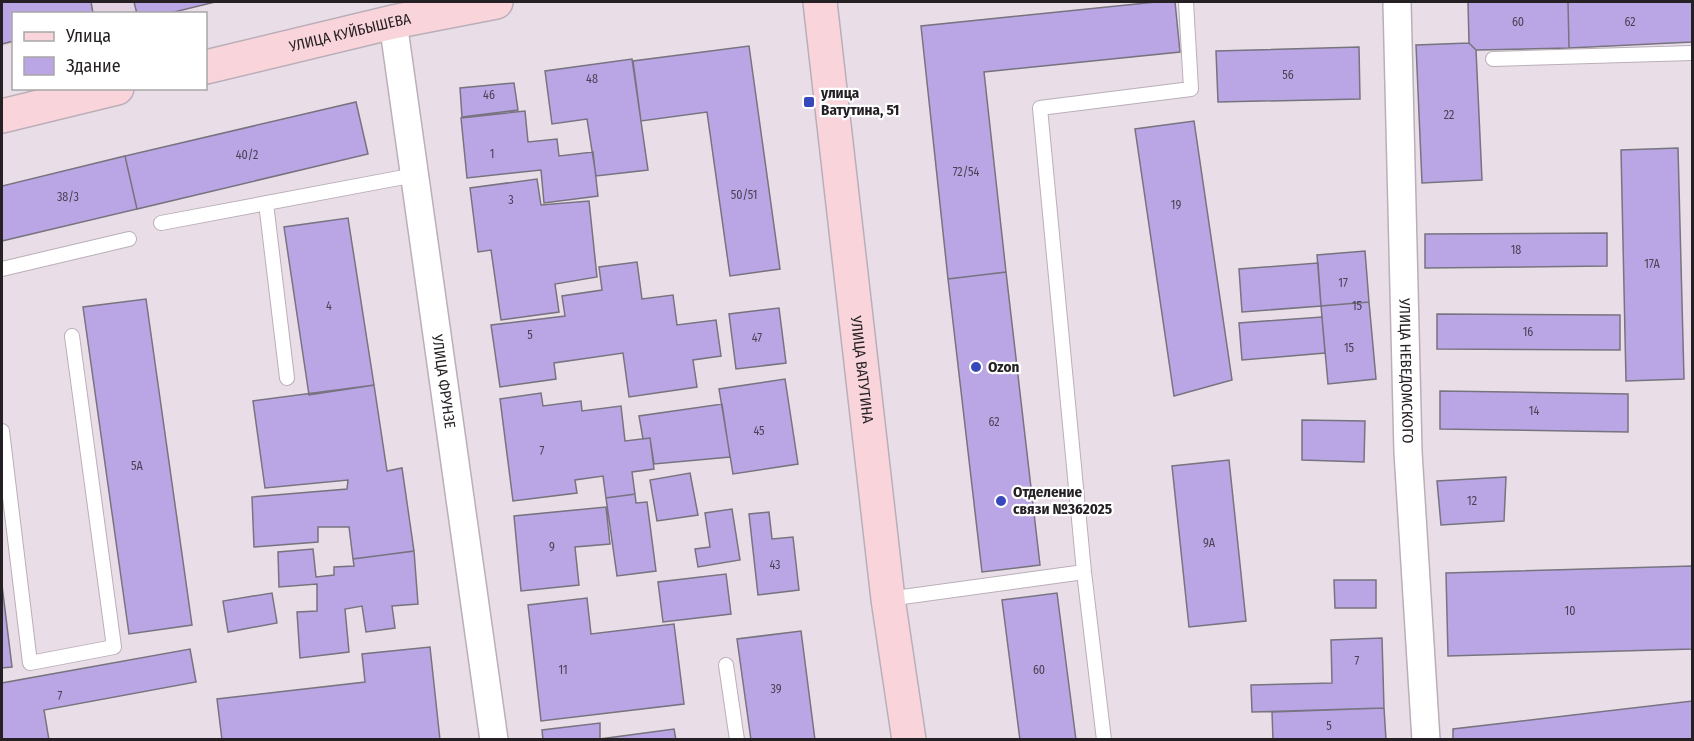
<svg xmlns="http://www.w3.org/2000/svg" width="1694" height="741" viewBox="0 0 1694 741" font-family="'Fira Sans Condensed',sans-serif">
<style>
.built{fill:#e2d1e0}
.building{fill:#baa6e5;stroke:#77737f;stroke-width:1.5}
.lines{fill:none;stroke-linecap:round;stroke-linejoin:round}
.service-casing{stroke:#baafb8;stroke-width:16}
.minor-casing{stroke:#baafb8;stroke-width:30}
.secondary-casing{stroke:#baafb8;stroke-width:36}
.service{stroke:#fff;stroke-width:14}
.minor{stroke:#fff;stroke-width:27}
.secondary{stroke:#f9d5db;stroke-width:33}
.poi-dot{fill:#3748ba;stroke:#fff;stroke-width:2}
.labels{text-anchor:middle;stroke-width:4.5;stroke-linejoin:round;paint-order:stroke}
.number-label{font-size:12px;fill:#4a4254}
.street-label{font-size:15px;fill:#252024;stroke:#fff}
.poi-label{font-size:15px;font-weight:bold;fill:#252024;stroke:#fff;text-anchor:start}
</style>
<rect width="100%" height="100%" fill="#e9dee8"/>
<path class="built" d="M 2,2 L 215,2 L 165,13 L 14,14 L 13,44 L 2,46 Z"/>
<path class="building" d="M 2,2 L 91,2 L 93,13 L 14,14 L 14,41 L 2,44 Z
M 134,2 L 215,2 L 166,14 L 137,14 Z
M 1156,2 L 1175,2 L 1180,52 L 984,72 L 1006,272 L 948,279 L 921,26 Z
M 1468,2 L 1568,2 L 1569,48 L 1476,50 L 1469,43 Z
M 1568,2 L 1692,2 L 1692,42 L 1569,48 Z
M 1469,43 L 1476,50 L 1482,180 L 1422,183 L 1416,45 Z
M 749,46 L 780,269 L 730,276 L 707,112 L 641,121 L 633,61 Z
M 1359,47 L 1360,99 L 1218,102 L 1216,51 Z
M 632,59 L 648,170 L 596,176 L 587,119 L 552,124 L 545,71 Z
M 514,83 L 518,110 L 462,117 L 460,88 Z
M 356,102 L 368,154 L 137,209 L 125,156 Z
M 525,111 L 528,142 L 557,139 L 559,156 L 593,152 L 598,196 L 544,203 L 541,170 L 467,178 L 461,118 Z
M 1194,121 L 1232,380 L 1174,396 L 1135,129 Z
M 1678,148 L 1684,379 L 1626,381 L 1621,150 Z
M 125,156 L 137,209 L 2,241 L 2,186 Z
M 537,179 L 541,205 L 589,201 L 597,277 L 555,284 L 559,312 L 501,320 L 491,250 L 478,252 L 470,188 Z
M 348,218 L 374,385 L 309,395 L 284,227 Z
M 1607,233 L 1607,266 L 1425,268 L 1425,234 Z
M 1365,251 L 1369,302 L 1321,306 L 1317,255 Z
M 637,262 L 642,299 L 673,295 L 677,325 L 716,320 L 721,356 L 693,360 L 697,387 L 629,397 L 623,353 L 554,363 L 556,379 L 500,387 L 491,325 L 565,316 L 562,296 L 602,290 L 599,267 Z
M 1318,263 L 1321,306 L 1242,312 L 1239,269 Z
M 1006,272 L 1040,565 L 982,572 L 948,279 Z
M 146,299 L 192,625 L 129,634 L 83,307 Z
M 1369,302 L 1376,379 L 1328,384 L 1321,306 Z
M 779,308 L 786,363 L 736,369 L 729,314 Z
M 1437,314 L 1620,315 L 1620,350 L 1437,349 Z
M 1322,317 L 1325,353 L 1242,360 L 1239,323 Z
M 785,379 L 798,464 L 733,474 L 719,389 Z
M 374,385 L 387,471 L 402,468 L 414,551 L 353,559 L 349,527 L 318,527 L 318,542 L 254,547 L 252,497 L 347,489 L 348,480 L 265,488 L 253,401 Z
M 1440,391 L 1628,394 L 1628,432 L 1440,429 Z
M 541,393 L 543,406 L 581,401 L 582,411 L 621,406 L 625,441 L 650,438 L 654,469 L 632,472 L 635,494 L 606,498 L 603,476 L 575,480 L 577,493 L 513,501 L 500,399 Z
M 722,404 L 730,457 L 654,464 L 650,438 L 643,439 L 639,416 Z
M 1302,420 L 1365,421 L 1364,462 L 1302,460 Z
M 1229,460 L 1246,621 L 1189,627 L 1172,466 Z
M 690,473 L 698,515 L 657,521 L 650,480 Z
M 1506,477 L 1504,521 L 1441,525 L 1437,481 Z
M 635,494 L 636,503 L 647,502 L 656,571 L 617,576 L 606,498 Z
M 606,507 L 610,544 L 575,547 L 579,585 L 521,591 L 514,516 Z
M 732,509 L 740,560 L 698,567 L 695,549 L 710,547 L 705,513 Z
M 769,512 L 772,539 L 793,537 L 799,590 L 758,595 L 749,514 Z
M 313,549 L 316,577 L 334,575 L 334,567 L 354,566 L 353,559 L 414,551 L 418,604 L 392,606 L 395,628 L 366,632 L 362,606 L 345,609 L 349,652 L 300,658 L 297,612 L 317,611 L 317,584 L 279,587 L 278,552 Z
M 1692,566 L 1692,649 L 1448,656 L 1446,573 Z
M 726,574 L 731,614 L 663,622 L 658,582 Z
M 1334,580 L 1376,580 L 1376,608 L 1335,608 Z
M 2,585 L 12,667 L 2,668 Z
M 272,593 L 277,623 L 228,632 L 223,601 Z
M 1057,593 L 1076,740 L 1020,740 L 1002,600 Z
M 587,598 L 591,634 L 674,624 L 684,704 L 541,721 L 528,605 Z
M 801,631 L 815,740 L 751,740 L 737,639 Z
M 1382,638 L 1384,708 L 1252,712 L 1251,685 L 1332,683 L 1331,640 Z
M 430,647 L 440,740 L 222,740 L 217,699 L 365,682 L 362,654 Z
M 190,649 L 196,682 L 44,710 L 49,740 L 2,740 L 2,683 Z
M 1692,701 L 1692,740 L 1453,740 L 1453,729 Z
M 1384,708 L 1386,740 L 1273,740 L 1272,712 Z
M 600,723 L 600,740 L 543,740 L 542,730 Z
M 674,729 L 676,740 L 600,740 L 600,739 Z"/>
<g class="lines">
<g class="service-casing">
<path id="service" d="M 1493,59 L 1692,53
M 266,203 L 287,378
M 161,223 L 415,175
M 2,269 L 129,239
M 2,431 L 30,663 L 114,647 L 72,336
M 888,599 L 1084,572
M 726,665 L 737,740
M 1104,740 L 1084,572 L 1040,108 L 1191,89 L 1186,2"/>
</g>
<g class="minor-casing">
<g id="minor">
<path id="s1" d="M 1397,2 L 1408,452 L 1426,740"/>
<path id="s2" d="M 393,22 L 494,740"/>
</g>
</g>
<g class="secondary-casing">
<g id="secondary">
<path id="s3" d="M 820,2 L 888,599 L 909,740"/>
<path id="s4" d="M 206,67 L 393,22 L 496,2"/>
<path d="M 2,116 L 117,88"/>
</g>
</g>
<use href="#service" class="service"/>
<use href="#minor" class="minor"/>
<use href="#secondary" class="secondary"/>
</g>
<g class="poi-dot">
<rect x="803" y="96" width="12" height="12" rx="3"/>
<circle cx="976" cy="367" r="6"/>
<circle cx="1001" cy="501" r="6"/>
</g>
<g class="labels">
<g class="number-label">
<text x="1518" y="26">60</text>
<text x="1630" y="26">62</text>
<text x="1288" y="79">56</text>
<text x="592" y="83">48</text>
<text x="489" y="99">46</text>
<text x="1449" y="119">22</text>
<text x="492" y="158">1</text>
<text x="247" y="159">40/2</text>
<text x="966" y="176">72/54</text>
<text x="744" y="199">50/51</text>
<text x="68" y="201">38/3</text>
<text x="511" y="204">3</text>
<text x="1176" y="209">19</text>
<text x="1516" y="254">18</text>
<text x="1652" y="268">17А</text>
<text x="1343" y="287">17</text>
<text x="329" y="310">4</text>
<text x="1357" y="310">15</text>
<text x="1528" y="336">16</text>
<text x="530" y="339">5</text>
<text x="757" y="342">47</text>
<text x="1349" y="352">15</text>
<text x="1534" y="415">14</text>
<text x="994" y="426">62</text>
<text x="759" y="435">45</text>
<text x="542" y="455">7</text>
<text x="137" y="470">5А</text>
<text x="1472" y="505">12</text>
<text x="1209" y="547">9А</text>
<text x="552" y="551">9</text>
<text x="775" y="569">43</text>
<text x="1570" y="615">10</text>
<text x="1357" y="665">7</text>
<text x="563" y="674">11</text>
<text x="1039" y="674">60</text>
<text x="776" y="693">39</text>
<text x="60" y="700">7</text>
<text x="1329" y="730">5</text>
</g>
<g class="street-label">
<text dy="5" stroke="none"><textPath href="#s4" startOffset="148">УЛИЦА КУЙБЫШЕВА</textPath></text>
<text dy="5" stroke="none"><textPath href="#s3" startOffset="370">УЛИЦА ВАТУТИНА</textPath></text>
<text dy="5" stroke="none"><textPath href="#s1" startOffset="369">УЛИЦА НЕВЕДОМСКОГО</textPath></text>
<text dy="5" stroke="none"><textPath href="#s2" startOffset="363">УЛИЦА ФРУНЗЕ</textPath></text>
</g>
<g class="poi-label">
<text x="821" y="98">улица<tspan x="821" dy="17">Ватутина, 51</tspan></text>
<text x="988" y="372">Ozon</text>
<text x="1013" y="497">Отделение<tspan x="1013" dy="17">связи №362025</tspan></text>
</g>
</g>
<rect width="1694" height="741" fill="none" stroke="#252024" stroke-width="6"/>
<rect x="12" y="12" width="195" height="78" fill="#ffffff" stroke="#a8a6a7" stroke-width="1.5"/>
<rect x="24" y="32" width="30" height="9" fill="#f9d5db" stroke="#a8a6a7" stroke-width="1.5"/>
<text x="66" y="42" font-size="18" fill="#252024">Улица</text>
<rect x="24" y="57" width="30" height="18" fill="#baa6e5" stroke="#a8a6a7" stroke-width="1.5"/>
<text x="66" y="72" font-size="18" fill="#252024">Здание</text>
</svg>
